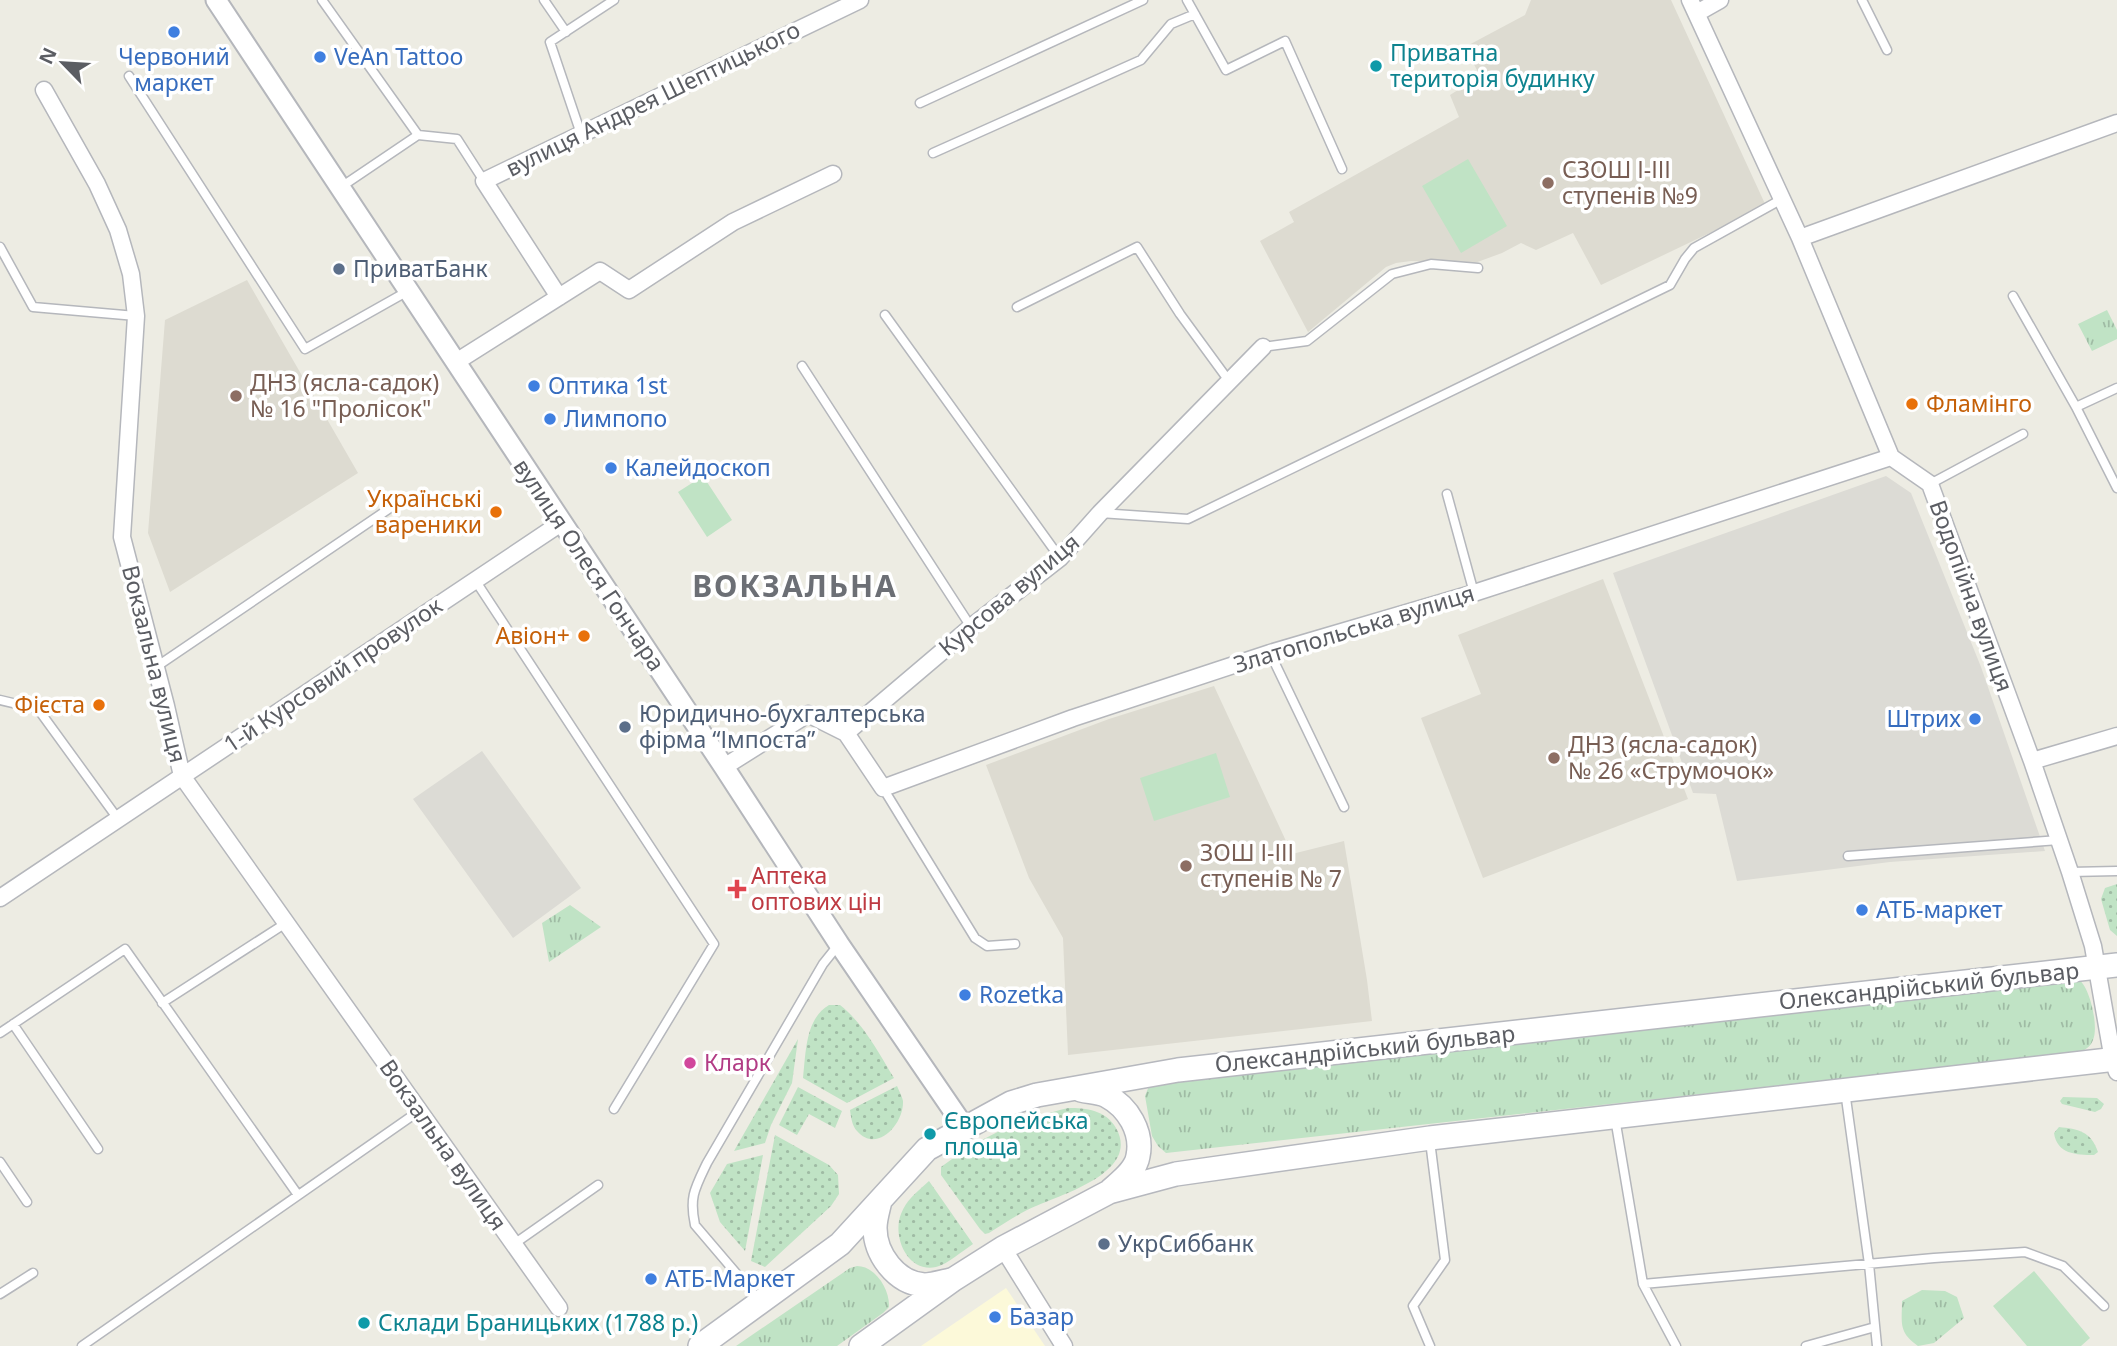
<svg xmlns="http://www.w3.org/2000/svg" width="2117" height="1346" viewBox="0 0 2117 1346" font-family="'Noto Sans',sans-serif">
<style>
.commercial{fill:#fcf9d9}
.industrial{fill:#dcdbd5}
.education{fill:#dddbd1}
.grass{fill:url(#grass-dots)}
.park{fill:url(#park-tufts)}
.pitch{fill:#c0e3c5}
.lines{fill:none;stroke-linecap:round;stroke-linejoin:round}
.service-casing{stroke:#b5b7bc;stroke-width:11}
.minor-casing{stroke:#b5b7bc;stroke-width:19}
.tertiary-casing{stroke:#b5b7bc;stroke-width:23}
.secondary-casing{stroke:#b6b8be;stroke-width:26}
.service{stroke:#fff;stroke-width:8}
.minor{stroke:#fff;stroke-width:16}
.tertiary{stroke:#fff;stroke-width:19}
.secondary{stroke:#fff;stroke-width:23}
.shop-dot{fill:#3f7fe0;stroke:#fff;stroke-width:2.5}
.culture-dot{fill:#0f9aa8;stroke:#fff;stroke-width:2.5}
.education-dot{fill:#8d6e63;stroke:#fff;stroke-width:2.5}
.service-dot{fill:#5c6f8a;stroke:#fff;stroke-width:2.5}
.food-dot{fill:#e8710a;stroke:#fff;stroke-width:2.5}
.health-dot{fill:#e0444e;stroke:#fff;stroke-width:2.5}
.hotel-dot{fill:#d1479c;stroke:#fff;stroke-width:2.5}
.labels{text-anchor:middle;stroke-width:7;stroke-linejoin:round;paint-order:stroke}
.culture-label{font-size:23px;fill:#0d838f;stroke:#fff;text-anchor:start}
.shop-label{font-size:23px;fill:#366cbe;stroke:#fff;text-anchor:start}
.street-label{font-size:23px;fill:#5b5d63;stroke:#fff}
.education-label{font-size:23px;fill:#785e54;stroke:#fff;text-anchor:start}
.service-label{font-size:23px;fill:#4e5e75;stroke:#fff;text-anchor:start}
.food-label{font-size:23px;fill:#c56008;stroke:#fff;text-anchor:end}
.health-label{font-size:23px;fill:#be3a42;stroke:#fff;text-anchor:start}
.hotel-label{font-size:23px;fill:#b23c85;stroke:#fff;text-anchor:start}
.district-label{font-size:30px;font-weight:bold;letter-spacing:2px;fill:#6c6f75;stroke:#fff}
</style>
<defs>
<pattern id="grass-dots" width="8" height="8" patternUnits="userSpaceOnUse" patternTransform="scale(1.75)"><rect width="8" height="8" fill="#c0e3c5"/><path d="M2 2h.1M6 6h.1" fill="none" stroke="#9fbba4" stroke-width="1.8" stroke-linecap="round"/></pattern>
<pattern id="park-tufts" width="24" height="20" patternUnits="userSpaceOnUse" patternTransform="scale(1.75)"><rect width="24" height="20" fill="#c0e3c5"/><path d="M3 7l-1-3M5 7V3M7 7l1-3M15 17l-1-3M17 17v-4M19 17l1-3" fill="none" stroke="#9fbba4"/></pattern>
</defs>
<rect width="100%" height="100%" fill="#edece3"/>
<path class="commercial" d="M 1006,1288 L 1045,1346 L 921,1346 Z"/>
<path class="industrial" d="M 1886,476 L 1911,493 L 1981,667 L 2045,851 L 1890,862 L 1737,881 L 1716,794 L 1693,793 L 1613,573 Z
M 482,751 L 581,888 L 513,938 L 413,799 Z"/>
<path class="education" d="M 1531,0 L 1671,0 L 1766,206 L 1601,285 L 1573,233 L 1536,250 L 1521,243 L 1502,253 L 1472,264 L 1457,262 L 1411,261 L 1396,263 L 1386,267 L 1308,332 L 1260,241 L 1294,222 L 1289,212 L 1459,117 L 1450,95 L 1480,76 L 1465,47 L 1525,15 Z
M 247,280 L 358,473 L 170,592 L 148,533 L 165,320 Z
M 1603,579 L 1688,799 L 1483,878 L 1421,718 L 1481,694 L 1458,635 Z
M 1214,686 L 1292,854 L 1344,841 L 1367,980 L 1372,1021 L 1068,1055 L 1063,938 L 1029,878 L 986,765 L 1109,719 Z"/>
<path class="grass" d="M 2117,884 L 2117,936 L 2110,930 L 2101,899 L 2105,888 Z
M 829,1005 L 840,1005 C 864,1024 878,1052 894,1078 L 847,1103 L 803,1078 C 806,1053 805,1019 829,1005 Z
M 798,1039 L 792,1083 L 771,1125 L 765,1143 L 734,1151 Z
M 897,1086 C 899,1091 902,1096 903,1101 C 904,1124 877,1154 857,1131 C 852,1126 851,1117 850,1110 Z
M 798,1087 L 842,1111 L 835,1128 L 809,1114 L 797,1135 L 779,1125 Z
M 2063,1097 L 2097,1098 L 2104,1104 L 2101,1109 L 2095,1112 L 2062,1104 L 2060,1101 Z
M 1068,1108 C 1086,1108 1106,1110 1116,1128 C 1142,1174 1055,1196 1027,1210 C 1014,1217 1002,1225 989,1233 L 985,1234 L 980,1229 L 941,1175 L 941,1167 C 984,1135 1016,1121 1068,1108 Z
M 2059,1127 C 2078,1129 2091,1131 2098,1152 L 2094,1155 C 2076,1155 2057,1154 2054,1133 Z
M 775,1135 L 829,1165 L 838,1175 L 839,1194 L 831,1206 L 765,1267 L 751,1261 Z
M 763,1155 L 745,1251 L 720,1222 L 710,1193 L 727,1164 Z
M 929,1181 L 973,1244 C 962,1251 948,1264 936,1267 C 907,1273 892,1236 901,1214 C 906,1200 918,1191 929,1181 Z"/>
<path class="park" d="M 2107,310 L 2117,330 L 2117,339 L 2092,351 L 2078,324 Z
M 570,905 L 601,927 L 549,962 L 542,923 Z
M 2078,979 C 2090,986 2099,1027 2093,1040 C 2091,1046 2086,1049 2081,1052 L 1166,1153 L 1158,1146 L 1152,1136 L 1145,1096 L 1149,1086 L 1156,1081 Z
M 857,1266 C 875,1266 890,1289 889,1307 L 883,1313 L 837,1346 L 736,1346 L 850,1268 Z
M 1922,1290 L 1945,1291 L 1957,1297 L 1964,1318 L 1934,1343 L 1918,1346 C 1898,1332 1902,1323 1902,1301 Z"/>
<path class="pitch" d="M 1468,159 L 1507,226 L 1461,253 L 1422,186 Z
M 703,476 L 732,520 L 707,537 L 678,492 Z
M 1216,753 L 1230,797 L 1154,821 L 1140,778 Z
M 2034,1271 L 2090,1338 L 2081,1346 L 2027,1346 L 1993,1306 Z"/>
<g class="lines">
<g class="service-casing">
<path id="service" d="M 322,0 L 418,135 L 341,187
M 544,0 L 566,32
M 1187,0 L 1226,70 L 1285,41 L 1342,169
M 1862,0 L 1887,50
M 129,76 L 305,349 L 408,291
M 920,103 L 1143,0
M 581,134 L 550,42 L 614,0
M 418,135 L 457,139 L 484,181
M 933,153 L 1141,60 L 1171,24 L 1195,14
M 0,247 L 33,307 L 136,316
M 2013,296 L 2076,407 L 2117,488
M 1017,307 L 1137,247 L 1180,314 L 1229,381
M 885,315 L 1060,558
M 1263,347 L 1307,341 L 1392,274 L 1431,264 L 1478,268
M 802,366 L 971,627
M 2076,407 L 2117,388
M 1930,484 L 2023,434
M 1447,494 L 1474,593
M 1100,513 L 1188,519 L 1670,285 L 1685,259 L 1694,248 L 1782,199
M 475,580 L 714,944 L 614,1109
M 1270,653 L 1344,807
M 156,667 L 393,506
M 0,700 L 38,709 L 118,819
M 883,788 L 975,938 L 987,946 L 1015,944
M 1848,856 L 2059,840
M 2070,872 L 2117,871
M 162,1003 L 286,923
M 13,1024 L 98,1149
M 0,1033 L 125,949 L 298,1195
M 1845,1091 L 1869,1264 L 1877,1346
M 1615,1118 L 1643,1284 L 1676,1346
M 0,1162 L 27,1202
M 514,1244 L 598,1185
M 1643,1284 L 1934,1258 L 2025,1252 L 2063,1266 L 2104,1306
M 0,1294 L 33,1273
M 759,1300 L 695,1225 C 689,1197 695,1188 707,1163 L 823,964 L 839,944
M 82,1346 L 419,1111
M 1430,1346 L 1413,1306 L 1445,1260 L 1430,1141
M 1806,1346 L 1875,1327"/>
</g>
<g class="minor-casing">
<path id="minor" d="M 1690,0 L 1800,238 L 1891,457 L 1930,484 L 2032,761 L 2070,872 L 2093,946 L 2113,1060 L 2117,1072
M 1697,13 L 1720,0
M 44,90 L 97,184 L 118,230 L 131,274 L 136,316 L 122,537 L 166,706 L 182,776 L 559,1308
M 1800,238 L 2117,123
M 559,297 L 484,181 L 860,0
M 456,362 L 600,271 L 629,290 L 733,222 L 833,174
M 846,733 L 883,788 L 1073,718 L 1270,653 L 1474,593 L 1891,457
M 2032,761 L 2117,736
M 724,767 L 808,714 L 846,733 L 971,627 L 1060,558 L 1100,513 L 1263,347
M 0,898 L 561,523
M 1003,1248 L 1064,1346"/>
</g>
<g class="tertiary-casing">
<path id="tertiary" d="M 216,0 L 724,767 L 839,944 L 965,1128"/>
</g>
<g class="secondary-casing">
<path id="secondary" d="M 1081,1090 C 1089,1092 1100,1092 1107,1096 C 1128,1107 1143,1132 1138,1156 C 1136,1170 1121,1181 1111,1190
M 880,1201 C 878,1210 875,1219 875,1228 C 875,1254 896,1283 924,1285 C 932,1285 942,1282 951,1280
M 700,1346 L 840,1244 L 927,1149 L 1011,1103 L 1037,1095 L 1178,1070 L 2117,965
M 861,1346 L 954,1279 L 1003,1248 L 1109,1192 L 1176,1174 L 1430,1138 L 2117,1059"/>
</g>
<use href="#service" class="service"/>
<use href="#minor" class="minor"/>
<use href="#tertiary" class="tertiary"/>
<use href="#secondary" class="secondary"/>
</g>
<g class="shop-dot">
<circle cx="174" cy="32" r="7"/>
<circle cx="320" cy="57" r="7"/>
<circle cx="534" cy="386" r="7"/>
<circle cx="550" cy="419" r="7"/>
<circle cx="611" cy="468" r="7"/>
<circle cx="1975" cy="719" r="7"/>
<circle cx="1862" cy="910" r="7"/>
<circle cx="965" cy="995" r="7"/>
<circle cx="651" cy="1279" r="7"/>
<circle cx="995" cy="1317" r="7"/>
</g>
<g class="culture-dot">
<circle cx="1376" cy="66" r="7"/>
<circle cx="930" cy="1134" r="7"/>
<circle cx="364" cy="1323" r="7"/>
</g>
<g class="education-dot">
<circle cx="1548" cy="183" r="7"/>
<circle cx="236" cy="396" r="7"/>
<circle cx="1554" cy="758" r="7"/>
<circle cx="1186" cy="866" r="7"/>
</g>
<g class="service-dot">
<circle cx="339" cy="269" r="7"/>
<circle cx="625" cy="727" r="7"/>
<circle cx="1104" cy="1244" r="7"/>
</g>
<g class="food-dot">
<circle cx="1912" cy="404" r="7"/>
<circle cx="496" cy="512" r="7"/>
<circle cx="584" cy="636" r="7"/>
<circle cx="99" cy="705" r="7"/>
</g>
<path class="health-dot" d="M733.5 878.5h7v7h7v7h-7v7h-7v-7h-7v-7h7z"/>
<circle class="hotel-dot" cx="690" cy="1063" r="7"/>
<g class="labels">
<g class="culture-label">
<text x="1390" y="61">Приватна<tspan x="1390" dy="26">територія будинку</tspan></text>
<text x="944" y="1129">Європейська<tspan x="944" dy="26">площа</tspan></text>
<text x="378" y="1331">Склади Браницьких (1788 р.)</text>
</g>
<g class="shop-label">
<text x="174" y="65" text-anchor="middle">Червоний<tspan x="174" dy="26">маркет</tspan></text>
<text x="334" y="65">VeAn Tattoo</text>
<text x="548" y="394">Оптика 1st</text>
<text x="564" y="427">Лимпопо</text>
<text x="625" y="476">Калейдоскоп</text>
<text x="1961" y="727" text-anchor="end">Штрих</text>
<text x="1876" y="918">АТБ-маркет</text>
<text x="979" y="1003">Rozetka</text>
<text x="665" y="1287">АТБ-Маркет</text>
<text x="1009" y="1325">Базар</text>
</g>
<g class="street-label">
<text transform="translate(653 99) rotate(-26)" y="8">вулиця Андрея Шептицького</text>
<text transform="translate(589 565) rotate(56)" y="8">вулиця Олеся Гончара</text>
<text transform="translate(1009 595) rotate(-40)" y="8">Курсова вулиця</text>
<text transform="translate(1971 596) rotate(70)" y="8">Водопійна вулиця</text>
<text transform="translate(1354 629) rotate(-17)" y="8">Златопольська вулиця</text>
<text transform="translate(154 664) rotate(76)" y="8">Вокзальна вулиця</text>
<text transform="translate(333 675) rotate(-34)" y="8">1-й Курсовий провулок</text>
<text transform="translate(1929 986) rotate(-6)" y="8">Олександрійський бульвар</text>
<text transform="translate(1365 1049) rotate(-6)" y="8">Олександрійський бульвар</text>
<text transform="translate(443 1145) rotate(55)" y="8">Вокзальна вулиця</text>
</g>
<g class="education-label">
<text x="1562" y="178">СЗОШ І-ІІІ<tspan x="1562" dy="26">ступенів №9</tspan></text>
<text x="250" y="391">ДНЗ (ясла-садок)<tspan x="250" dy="26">№ 16 "Пролісок"</tspan></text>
<text x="1568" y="753">ДНЗ (ясла-садок)<tspan x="1568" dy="26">№ 26 «Струмочок»</tspan></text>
<text x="1200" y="861">ЗОШ І-ІІІ<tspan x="1200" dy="26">ступенів № 7</tspan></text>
</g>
<g class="service-label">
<text x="353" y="277">ПриватБанк</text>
<text x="639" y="722">Юридично-бухгалтерська<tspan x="639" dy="26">фірма “Імпоста”</tspan></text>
<text x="1118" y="1252">УкрСиббанк</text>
</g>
<g class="food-label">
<text x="1926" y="412" text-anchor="start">Фламінго</text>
<text x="482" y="507">Українські<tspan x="482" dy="26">вареники</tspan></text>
<text x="570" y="644">Авіон+</text>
<text x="85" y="713">Фієста</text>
</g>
<g class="health-label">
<text x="751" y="884">Аптека<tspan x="751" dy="26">оптових цін</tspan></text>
</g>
<g class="hotel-label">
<text x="704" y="1071">Кларк</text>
</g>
<g class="district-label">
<text x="795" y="597">ВОКЗАЛЬНА</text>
</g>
</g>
<g transform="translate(63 63) rotate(295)" stroke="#ffffff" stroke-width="5" paint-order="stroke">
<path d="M0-5L12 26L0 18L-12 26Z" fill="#5b5d63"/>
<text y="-10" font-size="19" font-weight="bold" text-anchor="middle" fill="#5b5d63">N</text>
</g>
</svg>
